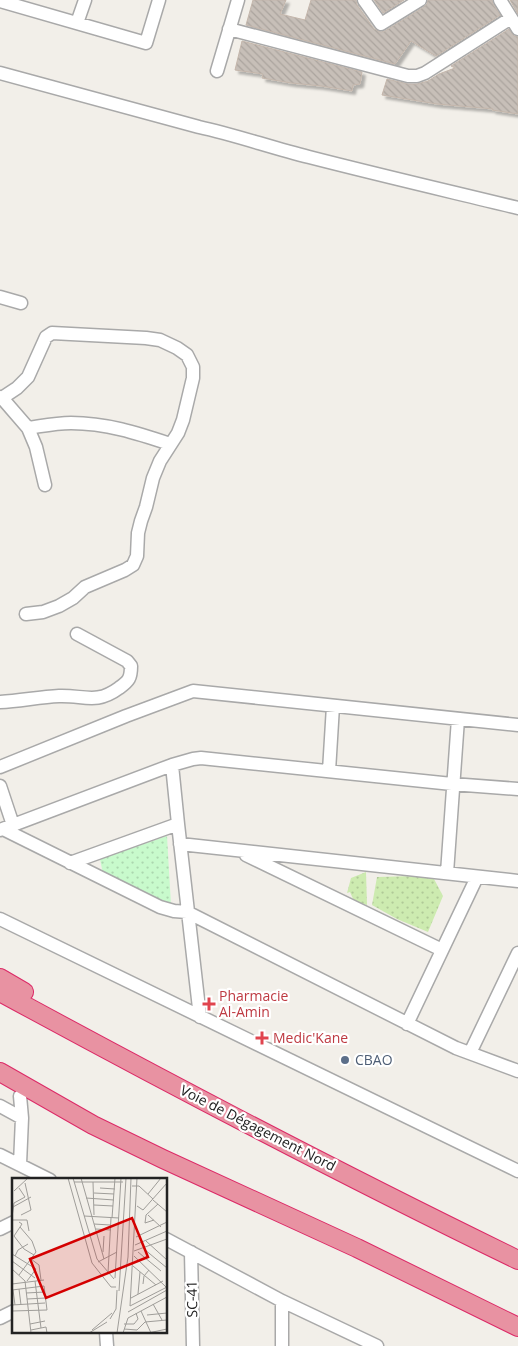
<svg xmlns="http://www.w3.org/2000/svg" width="518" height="1346" viewBox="0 0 518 1346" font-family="'Open Sans',sans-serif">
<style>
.grass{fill:url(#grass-dots)}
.park{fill:url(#park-dots)}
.building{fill:url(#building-back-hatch);stroke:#c4b6ab;filter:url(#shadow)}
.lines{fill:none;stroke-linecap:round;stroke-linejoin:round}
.minor-casing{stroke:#a9a9a9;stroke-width:15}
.highway-casing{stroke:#dc2a67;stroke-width:20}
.minor{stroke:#fff;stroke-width:12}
.highway{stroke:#e892a2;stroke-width:18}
.health-dot{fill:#e0444e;stroke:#fff;stroke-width:2}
.service-dot{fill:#5c6f8a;stroke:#fff;stroke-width:2}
.labels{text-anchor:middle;stroke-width:4.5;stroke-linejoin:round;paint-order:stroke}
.health-label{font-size:14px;fill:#be3a42;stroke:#fff;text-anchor:start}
.service-label{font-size:14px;fill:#4e5e75;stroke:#fff;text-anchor:start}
.street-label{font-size:14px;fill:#222;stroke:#fff}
.inset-road{fill:none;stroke:#9f9d99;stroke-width:1}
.view{fill:#d40000;fill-opacity:0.15;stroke:#d40000;stroke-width:2.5}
.inset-edge{fill:none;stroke:#222;stroke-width:2.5}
</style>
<defs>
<pattern id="grass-dots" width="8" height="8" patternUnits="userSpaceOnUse" patternTransform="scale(1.25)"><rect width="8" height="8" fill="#cdebb0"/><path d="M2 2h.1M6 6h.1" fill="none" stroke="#b0c997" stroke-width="1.8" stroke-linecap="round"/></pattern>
<pattern id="park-dots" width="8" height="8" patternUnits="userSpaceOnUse" patternTransform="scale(1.25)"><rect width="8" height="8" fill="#c8facc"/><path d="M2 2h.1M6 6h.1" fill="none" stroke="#acd6af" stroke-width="1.8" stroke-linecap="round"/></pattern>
<pattern id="building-back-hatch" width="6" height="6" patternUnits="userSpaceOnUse" patternTransform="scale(1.25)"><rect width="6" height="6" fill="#c7bfb8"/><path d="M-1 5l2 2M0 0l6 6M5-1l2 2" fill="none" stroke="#aba49e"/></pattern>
<filter id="shadow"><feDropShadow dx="3.5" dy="3.5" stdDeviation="1" flood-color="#0004"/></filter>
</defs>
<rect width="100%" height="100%" fill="#f2efe9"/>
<path class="grass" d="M 366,872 L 367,905 L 354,901 L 350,892 L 347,893 L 351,878 Z
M 415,876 L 434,879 L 443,896 L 428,932 L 397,919 L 372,905 L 377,877 Z"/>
<path class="park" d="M 167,836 L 171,905 L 103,874 L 100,859 Z"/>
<path class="building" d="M 253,0 L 286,0 L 280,14 L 305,20 L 311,0 L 356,0 L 357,5 L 374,29 L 381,32 L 385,31 L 424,7 L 427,4 L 428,0 L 492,0 L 493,4 L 500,15 L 436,56 L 411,41 L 395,64 L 246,25 Z
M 374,0 L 404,0 L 383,13 Z
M 510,0 L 518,0 L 518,14 Z
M 509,29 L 514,36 L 518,37 L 518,114 L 492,110 L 493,109 L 437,104 L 382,95 L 387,79 L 408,84 L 417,84 L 428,81 L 439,74 L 455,68 L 451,66 Z
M 242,41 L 362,72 L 360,84 L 353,85 L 352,91 L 321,86 L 291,83 L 262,78 L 263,74 L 235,70 Z"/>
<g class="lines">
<g class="minor-casing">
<path id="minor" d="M 364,0 L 381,24 L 420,0
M 500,0 L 518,29
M 0,1 L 146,43 L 159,0
M 77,23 L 85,0
M 229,29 L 408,76 L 417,76 L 425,73 L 511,18
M 217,71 L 238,0
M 0,73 L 199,127 C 236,135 272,148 309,157 C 379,175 448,191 518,208
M 0,297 L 21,303
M 0,397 L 2,398 L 28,428 L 36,447 L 45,485
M 2,398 L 17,388 L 28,377 L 46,337 L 52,333 L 146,338 L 160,340 L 177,348 L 187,355 L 193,367 L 193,378 L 183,420 L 178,433 L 160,461 L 153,478 L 146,507 L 141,521 L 138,533 L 137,556 L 133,565 L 125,570 L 85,587 L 73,598 L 59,606 L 43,612 L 26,614
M 28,428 C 42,426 56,423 71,423 C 106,423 137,433 170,444
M 0,702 C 20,701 39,697 59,696 C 84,695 96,705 119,688 C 129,681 131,678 131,666 L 127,661 L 77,634
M 172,765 L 178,824 L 200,1017
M 0,767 L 126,716 L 193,691 L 518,725
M 329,771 L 333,706
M 0,786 L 13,825
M 3,829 L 160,907 L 174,911 L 187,912 L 456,1048 L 518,1071
M 0,830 L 172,765 L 193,759 L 201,758 L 452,784 L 518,789
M 180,844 L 518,881
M 246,855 L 442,950
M 70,863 L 178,824
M 447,873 L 458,719
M 0,919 L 518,1171
M 407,1024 L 477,877
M 470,1053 L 518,953
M 0,1106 L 22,1118
M 0,1155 L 50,1180
M 20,1164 L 22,1118 L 20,1096
M 0,1229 L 14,1222
M 166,1239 L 282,1301 L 377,1346
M 191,1252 L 193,1346
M 0,1318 L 14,1311
M 106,1332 L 107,1346
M 282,1346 L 282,1301"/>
</g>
<g class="highway-casing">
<path id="highway" d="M 0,978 L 24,992
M 0,992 C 171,1085 343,1175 518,1260
M 0,1072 L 93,1125 L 163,1159 L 357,1248 L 518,1327"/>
</g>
<use href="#minor" class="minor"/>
<use href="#highway" class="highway"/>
</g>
<g class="health-dot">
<path d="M206.5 996.5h5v5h5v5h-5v5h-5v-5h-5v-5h5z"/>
<path d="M259.5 1030.5h5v5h5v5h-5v5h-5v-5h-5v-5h5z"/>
</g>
<circle class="service-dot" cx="345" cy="1060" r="5"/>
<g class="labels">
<g class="health-label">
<text x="219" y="1001">Pharmacie<tspan x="219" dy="16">Al-Amin</tspan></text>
<text x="273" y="1043">Medic'Kane</text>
</g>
<g class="service-label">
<text x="355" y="1065">CBAO</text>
</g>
<g class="street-label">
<text transform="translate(258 1128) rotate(27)" y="5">Voie de Dégagement Nord</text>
<text transform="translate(192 1299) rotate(-91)" y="5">SC-41</text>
</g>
</g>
<g transform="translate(12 1178)">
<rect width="155" height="155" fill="#f2efe9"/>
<path class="inset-road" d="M 56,0 L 80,85 L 99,109 L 104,109M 61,0 L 85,81 L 102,101M 69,0 L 92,81M 125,0 L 118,128 L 155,109M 62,4 L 111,4M 81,4 L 82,37M 120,8 L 127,8 L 141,21M 88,10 L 103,11M 2,13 L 16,0M 82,15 L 102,16M 136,16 L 149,0M 74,20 L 102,22M 141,22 L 155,34M 82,27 L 101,28M 125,28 L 131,32 L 155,5M 1,29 L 19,19M 9,37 L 19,32 L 13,5M 136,37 L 149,49M 72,38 L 107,40M 0,39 L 2,25 L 13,19 L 7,10M 100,40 L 103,0M 0,42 L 15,42 L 17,53M 142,42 L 133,45 L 134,37 L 146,26M 7,44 L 10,46 L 2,58 L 12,71 L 22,77M 82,46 L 98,47M 84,51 L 99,52M 124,59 L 155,44M 134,63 L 155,82M 123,67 L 155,53M 132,71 L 155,90M 122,73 L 155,61M 91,74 L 92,58M 126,74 L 149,93M 0,76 L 24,91 L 15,103M 3,78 L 6,72 L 16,66M 122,78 L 154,109M 19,81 L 27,87 L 29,102M 0,83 L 23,100M 86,84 L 105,74M 121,88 L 144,107M 0,91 L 13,103 L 19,155M 96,95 L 99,40M 7,97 L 24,74 L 20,63 L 8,49M 103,100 L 109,0M 23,103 L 29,150M 0,106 L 32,102M 131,106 L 132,98 L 137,92M 7,111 L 9,127M 0,112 L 32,108 L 35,132 L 0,133M 1,112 L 3,127M 107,113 L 114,0M 14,115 L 33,114M 126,116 L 128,94M 119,120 L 151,103M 15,121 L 34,120M 141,126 L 150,142M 0,127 L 33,125M 129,133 L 139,155M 116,134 L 155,112M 135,137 L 155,135M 98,141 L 104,131 L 105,112M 18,146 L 33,143M 112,146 L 122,146 L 126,141 L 124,135M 112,151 L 125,152 L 133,144 L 155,142M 19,152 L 34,149 L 35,155M 80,152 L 100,135M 77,155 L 95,144M 105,155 L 116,79 L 119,0M 111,155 L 116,140 L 155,119M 136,155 L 155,151"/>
<path class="view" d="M 120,40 L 136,79 L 34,120 L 18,81 Z"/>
<rect width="155" height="155" class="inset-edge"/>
</g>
</svg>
